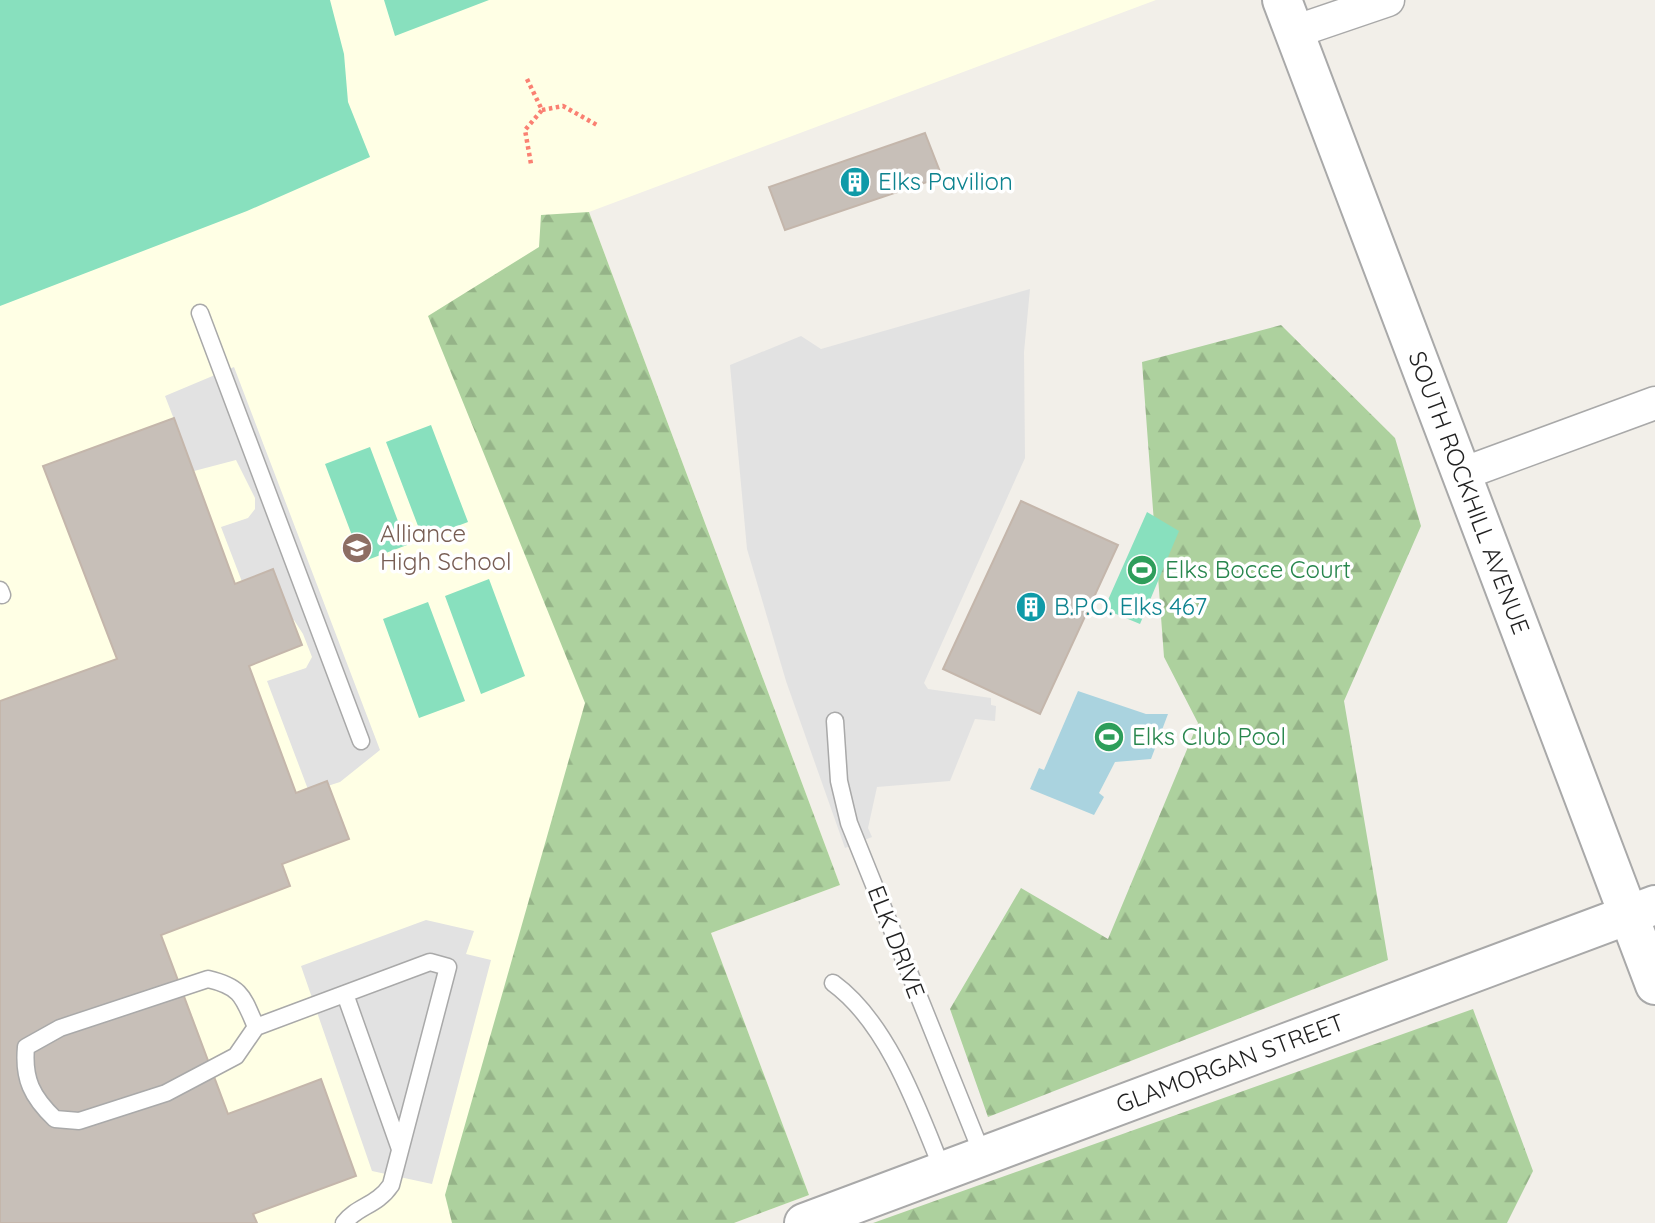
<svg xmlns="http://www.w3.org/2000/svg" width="1655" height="1223" viewBox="0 0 1655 1223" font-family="Quicksand,sans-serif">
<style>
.education{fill:#ffffe5}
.forest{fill:url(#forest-firs)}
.pitch{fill:#88e0be}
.parking{fill:#e2e2e2}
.water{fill:#aad3df}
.building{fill:#c7bfb8;stroke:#c4b6ab;stroke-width:2}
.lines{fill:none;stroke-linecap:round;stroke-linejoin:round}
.service-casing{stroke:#a9a9a9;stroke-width:19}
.minor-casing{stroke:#a9a9a9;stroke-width:35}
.tertiary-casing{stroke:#a9a9a9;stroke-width:42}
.path{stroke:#fa8072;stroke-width:4.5;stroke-dasharray:3.5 3.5;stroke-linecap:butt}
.service{stroke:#fff;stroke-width:16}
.minor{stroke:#fff;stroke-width:32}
.tertiary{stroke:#fff;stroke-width:38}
.labels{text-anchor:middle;stroke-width:7;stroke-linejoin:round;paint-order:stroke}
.culture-label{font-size:24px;fill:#0d838f;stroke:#fff;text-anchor:start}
.street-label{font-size:24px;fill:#222;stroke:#fff}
.education-label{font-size:24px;fill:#785e54;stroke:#fff;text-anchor:start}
.leisure-label{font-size:24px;fill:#27864d;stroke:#fff;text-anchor:start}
</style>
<defs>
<pattern id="forest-firs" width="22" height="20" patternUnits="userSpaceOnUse" patternTransform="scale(1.75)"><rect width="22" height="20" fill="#add19e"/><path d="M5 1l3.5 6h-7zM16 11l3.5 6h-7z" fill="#95b388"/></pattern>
</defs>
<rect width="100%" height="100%" fill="#f2efe9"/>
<path class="education" d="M 0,0 L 1156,0 L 589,212 L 840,885 L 711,933 L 809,1195 L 734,1223 L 0,1223 Z"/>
<path class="forest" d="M 589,212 L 840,885 L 711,933 L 809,1195 L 734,1223 L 452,1223 L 445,1195 L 585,703 L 428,316 L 539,247 L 541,215 Z
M 1281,325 L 1395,438 L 1421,526 L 1344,701 L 1388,960 L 988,1117 L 950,1009 L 1021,888 L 1108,939 L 1198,723 L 1164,657 L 1142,362 Z
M 1473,1009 L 1533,1171 L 1507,1223 L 873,1223 Z"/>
<path class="pitch" d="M 0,0 L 330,0 L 344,54 L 348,102 L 370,157 L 247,211 L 0,306 Z
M 384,0 L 489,0 L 395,36 Z
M 431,425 L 468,522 L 423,539 L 386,442 Z
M 370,447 L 407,545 L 362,562 L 325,464 Z
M 1147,512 L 1179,531 L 1140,624 L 1104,609 Z
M 489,579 L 525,676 L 481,694 L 445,596 Z
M 428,602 L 465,701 L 419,718 L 383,619 Z"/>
<path class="parking" d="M 1030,289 L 1024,352 L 1025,458 L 924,683 L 928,689 L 991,698 L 991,705 L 996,706 L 995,721 L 975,719 L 950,781 L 877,787 L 868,828 L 872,837 L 845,848 L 786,681 L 747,549 L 730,365 L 801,336 L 821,349 Z
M 234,367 L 380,750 L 340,782 L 309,792 L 267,681 L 306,668 L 312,657 L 303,634 L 294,620 L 276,620 L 259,626 L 221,527 L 248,518 L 255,509 L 255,498 L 236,460 L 194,471 L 165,396 Z
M 426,920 L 474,931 L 466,954 L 491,960 L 432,1184 L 372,1171 L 301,966 Z"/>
<path class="water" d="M 1078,691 L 1146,714 L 1168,714 L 1151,759 L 1115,762 L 1099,793 L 1104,797 L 1094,815 L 1030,789 L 1039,768 L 1044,770 Z"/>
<path class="building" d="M 925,133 L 942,177 L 785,230 L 769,187 Z
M 174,418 L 235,584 L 273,569 L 302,645 L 249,666 L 296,793 L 327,781 L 349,839 L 282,864 L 290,886 L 161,935 L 228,1114 L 321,1079 L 356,1176 L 253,1214 L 257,1223 L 0,1223 L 0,701 L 117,659 L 43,466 Z
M 1021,501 L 1118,545 L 1040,714 L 943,669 Z"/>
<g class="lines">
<g class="service-casing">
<path id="service" d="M 200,313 L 361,741
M 0,590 L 2,595
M 835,721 L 839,781 L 849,823 L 983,1156
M 833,983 C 888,1023 918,1109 943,1171
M 345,994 L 400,1149
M 256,1027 C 243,997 242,987 208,979 L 60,1028 L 26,1047 C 23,1079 32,1097 55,1119 L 79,1121 L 166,1093 L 236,1056 L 256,1027 L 430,962 L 448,967 L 391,1185 C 377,1206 357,1206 344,1223"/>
</g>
<g class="minor-casing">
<path id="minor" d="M 1294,32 L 1388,0
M 1462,474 L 1655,403"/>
</g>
<g class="tertiary-casing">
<g id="tertiary">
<path id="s1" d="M 1282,0 L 1655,985"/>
<path id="s2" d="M 804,1223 L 1655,905"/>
</g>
</g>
<path class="path" d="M 527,79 L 542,110 L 525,130 L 531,164
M 542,110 L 563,106 L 597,125"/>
<use href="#service" class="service"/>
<use href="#minor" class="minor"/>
<use href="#tertiary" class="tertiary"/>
</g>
<defs>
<g id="building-disc" transform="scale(1.575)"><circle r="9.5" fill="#0f9aa8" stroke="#fff"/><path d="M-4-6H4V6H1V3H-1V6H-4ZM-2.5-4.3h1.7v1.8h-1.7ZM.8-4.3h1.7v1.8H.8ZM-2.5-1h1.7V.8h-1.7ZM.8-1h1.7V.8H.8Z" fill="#fff"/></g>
<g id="school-disc" transform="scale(1.575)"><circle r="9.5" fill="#8d6e63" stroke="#fff"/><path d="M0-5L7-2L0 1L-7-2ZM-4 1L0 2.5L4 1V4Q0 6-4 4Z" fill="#fff"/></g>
<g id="stadium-disc" transform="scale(1.575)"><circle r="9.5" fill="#2e9e5b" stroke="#fff"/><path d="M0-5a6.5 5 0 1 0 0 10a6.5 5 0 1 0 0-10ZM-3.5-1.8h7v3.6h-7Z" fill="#fff"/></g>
</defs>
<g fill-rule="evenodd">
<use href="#building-disc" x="855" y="182"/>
<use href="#school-disc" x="357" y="548"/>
<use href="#stadium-disc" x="1142" y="570"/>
<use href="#building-disc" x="1031" y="607"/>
<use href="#stadium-disc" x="1109" y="737"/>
</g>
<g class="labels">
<g class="culture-label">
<text x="878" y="190">Elks Pavilion</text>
<text x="1054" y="615">B.P.O. Elks 467</text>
</g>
<g class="street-label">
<text dy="8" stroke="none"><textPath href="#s1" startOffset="527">SOUTH ROCKHILL AVENUE</textPath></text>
<text transform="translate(896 942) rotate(69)" y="8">ELK DRIVE</text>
<text dy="8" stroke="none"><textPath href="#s2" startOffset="455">GLAMORGAN STREET</textPath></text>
</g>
<g class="education-label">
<text x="380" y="542">Alliance<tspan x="380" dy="28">High School</tspan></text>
</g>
<g class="leisure-label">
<text x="1165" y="578">Elks Bocce Court</text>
<text x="1132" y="745">Elks Club Pool</text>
</g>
</g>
</svg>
